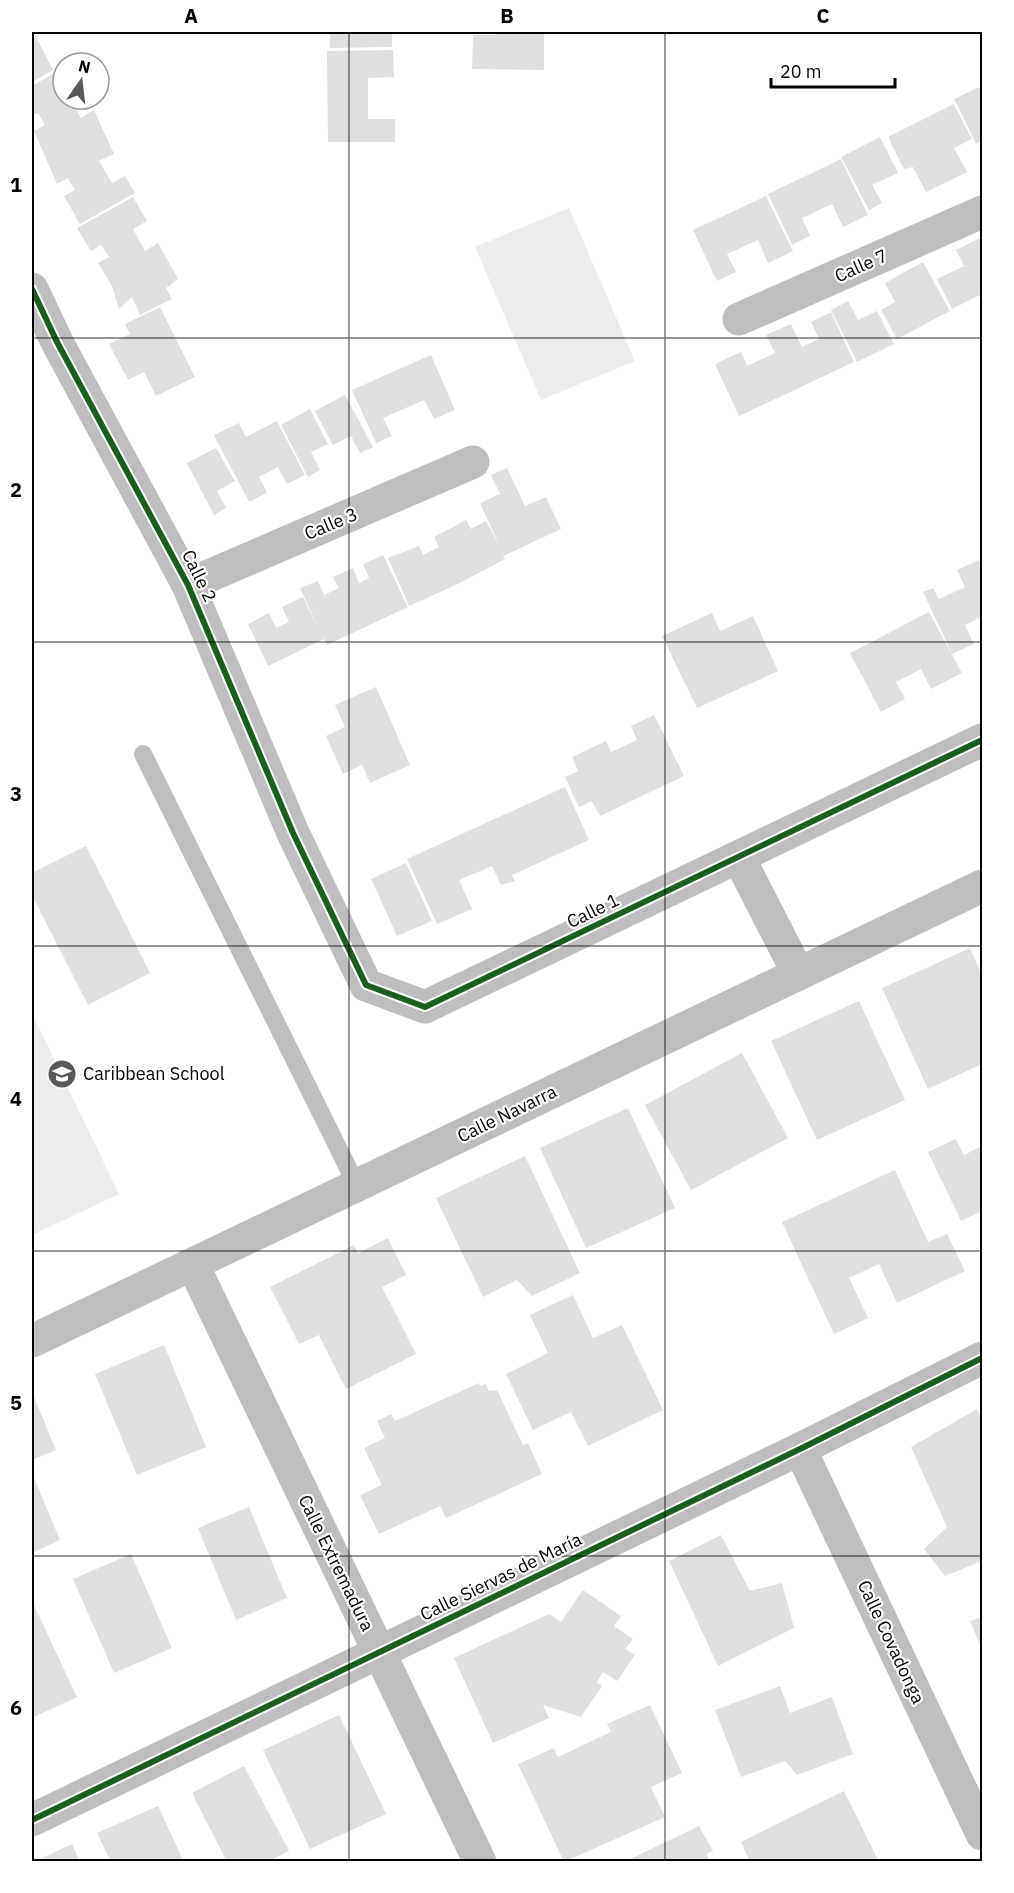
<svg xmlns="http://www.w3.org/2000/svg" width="1014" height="1893" viewBox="0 0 1014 1893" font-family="'IBM Plex Sans',sans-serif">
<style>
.green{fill:#ececec}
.building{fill:#dfdfdf}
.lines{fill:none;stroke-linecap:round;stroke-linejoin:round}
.service{stroke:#bebebe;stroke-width:18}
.minor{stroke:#bebebe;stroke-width:33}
.tertiary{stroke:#bebebe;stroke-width:33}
.cycleway-casing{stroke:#fff;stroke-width:10}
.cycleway{stroke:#1b5e20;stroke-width:6}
.grid{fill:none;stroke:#000;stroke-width:1.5;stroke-opacity:0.55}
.labels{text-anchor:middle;stroke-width:4.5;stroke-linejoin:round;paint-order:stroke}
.street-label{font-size:18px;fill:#000;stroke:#fff}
.poi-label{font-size:18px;fill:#000;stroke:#fff;text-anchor:start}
.neatline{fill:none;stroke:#000;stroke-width:2}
.grid-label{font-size:20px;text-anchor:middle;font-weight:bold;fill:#000}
</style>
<rect width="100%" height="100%" fill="#fff"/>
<path class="green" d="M 569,208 L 635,361 L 541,400 L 475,247 Z
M 32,1013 L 119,1194 L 32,1235 Z"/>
<path class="building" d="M 330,32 L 392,32 L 392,47 L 330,48 Z
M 496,32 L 544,32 L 544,70 L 472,69 L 473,35 L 496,35 Z
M 35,35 L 53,70 L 32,82 L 32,37 Z
M 393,50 L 394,77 L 368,78 L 368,119 L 395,119 L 395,142 L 328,142 L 327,51 Z
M 63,68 L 63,99 L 70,99 L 81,118 L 94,110 L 114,154 L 99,161 L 112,183 L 125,176 L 135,193 L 80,224 L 64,196 L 75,190 L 68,178 L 57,184 L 34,131 L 45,125 L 38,113 L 32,116 L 32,86 Z
M 982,86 L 982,141 L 976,144 L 954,99 Z
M 954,104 L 972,139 L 954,148 L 967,172 L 926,192 L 913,167 L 904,169 L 888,137 Z
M 880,137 L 898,173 L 872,185 L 882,203 L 869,210 L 841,157 Z
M 841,159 L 868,215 L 843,227 L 832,204 L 802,218 L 810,236 L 792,245 L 768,194 Z
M 766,196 L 793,251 L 768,263 L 758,240 L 727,254 L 736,272 L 717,281 L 693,230 Z
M 133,197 L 147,221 L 133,229 L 145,251 L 158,243 L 178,279 L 166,288 L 172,299 L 140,315 L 132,297 L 119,309 L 112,286 L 98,263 L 109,257 L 101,245 L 91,251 L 77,228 Z
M 982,237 L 982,294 L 952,309 L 937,279 L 964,266 L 956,250 Z
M 923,262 L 950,311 L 897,339 L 881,310 L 895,302 L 885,283 Z
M 848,301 L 858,320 L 877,311 L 894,344 L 857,362 L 831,310 Z
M 160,307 L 195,377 L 156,396 L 144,372 L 128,380 L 109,344 L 130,334 L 125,324 Z
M 831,312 L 854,362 L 739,416 L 715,364 L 741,352 L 747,366 L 775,353 L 766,335 L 791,324 L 802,347 L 819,339 L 811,322 Z
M 431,355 L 455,410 L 434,419 L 424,400 L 383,418 L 392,436 L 376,443 L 352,390 Z
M 345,395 L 373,447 L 360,453 L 351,436 L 333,445 L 315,411 Z
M 310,409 L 328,444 L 311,452 L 320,470 L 308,477 L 281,425 Z
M 277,421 L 305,475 L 287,484 L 278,467 L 259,477 L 267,493 L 249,502 L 214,435 L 239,423 L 246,437 Z
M 216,448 L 235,481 L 217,491 L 226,508 L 214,515 L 187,463 Z
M 507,468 L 525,506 L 546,497 L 561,529 L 503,556 L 505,559 L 458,584 L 409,606 L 388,558 L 419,546 L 423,555 L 439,547 L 434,537 L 466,520 L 471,529 L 486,521 L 499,545 L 480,503 L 500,494 L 491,475 Z
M 383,555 L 408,607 L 327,645 L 324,639 L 268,666 L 248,624 L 269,613 L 276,628 L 289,622 L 282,607 L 303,597 L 320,631 L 300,588 L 318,581 L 324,595 L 339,588 L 333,577 L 353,568 L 359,583 L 369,578 L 363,564 Z
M 979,560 L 982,567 L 982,617 L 965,625 L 974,644 L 952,654 L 923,592 L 933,588 L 939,599 L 965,587 L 957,570 Z
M 929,612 L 962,673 L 931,689 L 921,669 L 896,682 L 905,699 L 881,712 L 850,653 Z
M 712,613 L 720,631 L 753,616 L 778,671 L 697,708 L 662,636 Z
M 376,687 L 410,765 L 370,783 L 362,765 L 343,774 L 326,736 L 345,727 L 335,705 Z
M 654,715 L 684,776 L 600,816 L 592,801 L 579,807 L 565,777 L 578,771 L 572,757 L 606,741 L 611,752 L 637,740 L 631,726 Z
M 565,787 L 589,840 L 512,875 L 515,881 L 501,885 L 492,866 L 459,880 L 472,909 L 437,924 L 407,859 Z
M 86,846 L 150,973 L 88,1005 L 32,895 L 32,873 Z
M 406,863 L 432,921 L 397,936 L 371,879 Z
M 970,948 L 982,975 L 982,1064 L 928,1089 L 882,988 Z
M 859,1001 L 905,1100 L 817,1140 L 771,1041 Z
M 742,1053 L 788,1138 L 691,1190 L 645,1105 Z
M 628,1108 L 675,1208 L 586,1248 L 540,1148 Z
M 956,1139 L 964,1155 L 982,1146 L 982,1211 L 961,1221 L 928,1152 Z
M 525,1156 L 580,1273 L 532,1296 L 517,1280 L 483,1297 L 436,1198 Z
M 895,1170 L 928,1242 L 947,1234 L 965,1271 L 897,1303 L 879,1264 L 849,1278 L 868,1318 L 834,1334 L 782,1222 Z
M 388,1238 L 406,1275 L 382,1287 L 416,1354 L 346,1389 L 319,1335 L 299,1344 L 270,1287 L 354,1245 L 358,1253 Z
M 573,1295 L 593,1338 L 622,1325 L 663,1410 L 588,1446 L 571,1412 L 533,1430 L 506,1374 L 548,1353 L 530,1315 Z
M 164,1345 L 206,1447 L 137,1475 L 95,1374 Z
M 479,1383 L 480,1386 L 486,1384 L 489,1391 L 497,1390 L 523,1445 L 528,1443 L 542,1474 L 446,1518 L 440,1506 L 379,1534 L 360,1495 L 382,1485 L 364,1448 L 385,1438 L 377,1421 L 391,1414 L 395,1421 Z
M 32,1392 L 56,1450 L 32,1460 Z
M 977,1409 L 982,1419 L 982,1561 L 945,1576 L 924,1549 L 947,1527 L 911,1447 Z
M 32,1473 L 60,1540 L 32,1553 Z
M 249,1507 L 287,1598 L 236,1620 L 198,1528 Z
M 721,1535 L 750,1591 L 782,1583 L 794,1628 L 718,1666 L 669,1561 Z
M 131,1554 L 172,1648 L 114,1673 L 73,1579 Z
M 583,1590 L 621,1616 L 614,1626 L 633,1639 L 625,1649 L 635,1655 L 617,1681 L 603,1672 L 597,1682 L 602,1686 L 581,1717 L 543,1705 L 549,1718 L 493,1743 L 454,1658 L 549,1614 L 561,1622 Z
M 32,1601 L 77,1697 L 32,1718 Z
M 982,1617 L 982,1649 L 970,1621 Z
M 780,1686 L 790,1713 L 832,1697 L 853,1754 L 797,1775 L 785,1761 L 741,1777 L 715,1710 Z
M 650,1705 L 682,1773 L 651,1787 L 665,1817 L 564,1862 L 518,1764 L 554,1748 L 558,1757 L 611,1732 L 607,1724 Z
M 339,1715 L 386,1814 L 310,1849 L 263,1750 Z
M 244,1766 L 289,1851 L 267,1862 L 227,1862 L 192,1793 Z
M 844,1791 L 879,1862 L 750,1862 L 741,1842 Z
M 158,1806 L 184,1862 L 111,1862 L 97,1833 Z
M 699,1826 L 713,1851 L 707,1854 L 710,1862 L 624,1862 Z
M 72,1844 L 80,1862 L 33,1862 Z"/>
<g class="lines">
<path class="service" d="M 143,754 L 357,1186"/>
<path class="minor" d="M 32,289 L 57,342 L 188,585 L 293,833 L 366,985 L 425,1007 L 982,740
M 739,319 L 982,212
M 188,585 L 473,462
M 739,858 L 798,973
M 193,1265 L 480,1862
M 800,1449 L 982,1834
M 32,1820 L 800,1449 L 982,1358"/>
<path class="tertiary" d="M 32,1341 L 982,886"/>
<g class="cycleway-casing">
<path id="cycleway" d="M 32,289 L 57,342 L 188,585 L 293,833 L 366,985 L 425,1007 L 982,740
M 32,1820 L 800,1449 L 982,1358"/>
</g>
<use href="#cycleway" class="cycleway"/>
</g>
<path class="grid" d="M 349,32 L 349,1862M 665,32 L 665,1862M 32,338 L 982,338M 32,642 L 982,642M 32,946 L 982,946M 32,1251 L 982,1251M 32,1556 L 982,1556"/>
<defs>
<g id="school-disc" transform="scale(1.5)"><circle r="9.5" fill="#595959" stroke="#fff"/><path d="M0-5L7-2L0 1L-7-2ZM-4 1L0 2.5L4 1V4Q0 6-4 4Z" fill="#fff"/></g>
</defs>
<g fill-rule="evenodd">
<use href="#school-disc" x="62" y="1074"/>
</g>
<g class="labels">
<g class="street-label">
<text transform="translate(861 266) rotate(-24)" y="6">Calle 7</text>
<text transform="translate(331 524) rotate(-23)" y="6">Calle 3</text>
<text transform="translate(199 576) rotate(64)" y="6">Calle 2</text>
<text transform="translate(593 911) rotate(-26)" y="6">Calle 1</text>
<text transform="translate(507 1114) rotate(-26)" y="6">Calle Navarra</text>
<text transform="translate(336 1563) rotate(64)" y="6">Calle Extremadura</text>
<text transform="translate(501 1577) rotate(-26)" y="6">Calle Siervas de María</text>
<text transform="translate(891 1642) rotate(65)" y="6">Calle Covadonga</text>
</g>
<g class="poi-label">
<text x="83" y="1080">Caribbean School</text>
</g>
</g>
<rect width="1014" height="1893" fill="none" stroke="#ffffff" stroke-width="66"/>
<g transform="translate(81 81) rotate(14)"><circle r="28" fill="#ffffff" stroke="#999999" stroke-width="1.5"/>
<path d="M0-4.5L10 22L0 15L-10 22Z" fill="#595959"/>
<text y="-9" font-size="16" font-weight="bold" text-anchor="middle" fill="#000000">N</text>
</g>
<path d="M771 78v9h124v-9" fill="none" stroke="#000000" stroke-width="3"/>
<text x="780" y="78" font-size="18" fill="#000000" stroke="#ffffff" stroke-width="4.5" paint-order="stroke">20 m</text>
<rect x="33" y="33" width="948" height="1827" class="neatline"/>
<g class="grid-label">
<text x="191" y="23">A</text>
<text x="507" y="23">B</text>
<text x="823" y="23">C</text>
<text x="16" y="192">1</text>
<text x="16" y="497">2</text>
<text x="16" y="801">3</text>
<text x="16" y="1106">4</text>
<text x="16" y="1410">5</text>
<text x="16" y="1715">6</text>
</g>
</svg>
